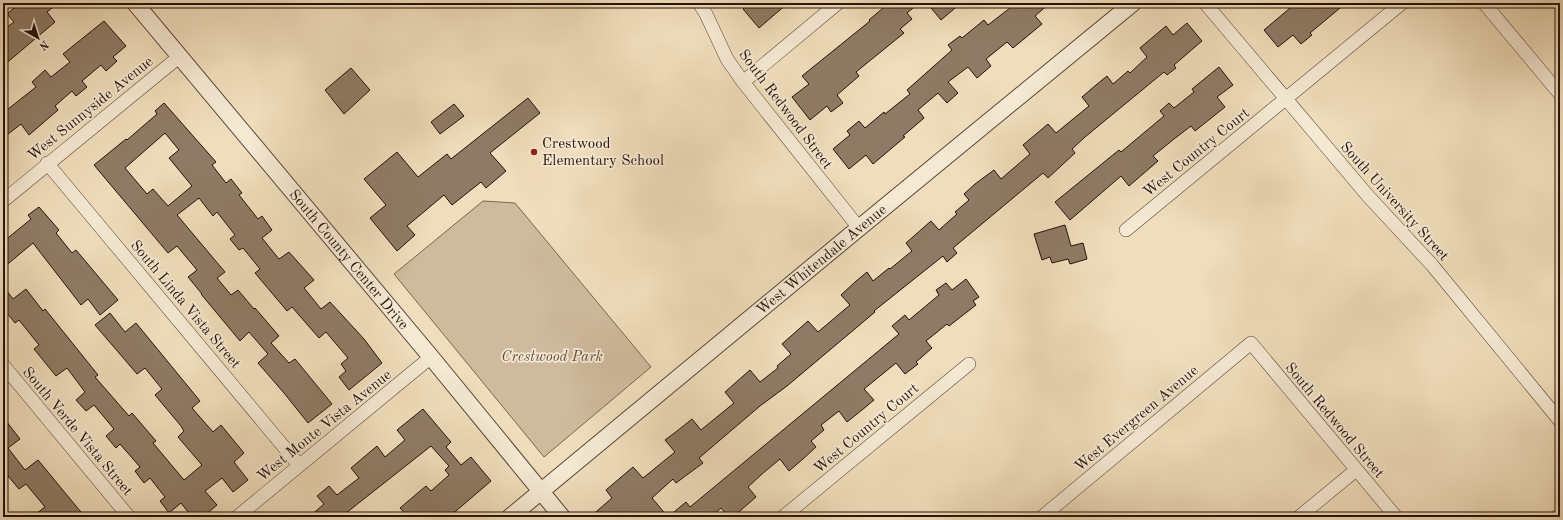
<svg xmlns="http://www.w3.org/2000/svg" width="1563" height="520" viewBox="0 0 1563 520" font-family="'Old Standard TT',serif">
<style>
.green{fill:#ceba9d;stroke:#7a6652}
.building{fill:#8f7b65;stroke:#261108;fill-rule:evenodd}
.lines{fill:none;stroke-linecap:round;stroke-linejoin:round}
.minor-casing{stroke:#584435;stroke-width:14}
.tertiary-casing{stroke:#584435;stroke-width:18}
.minor{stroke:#f5e9d3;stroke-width:13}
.tertiary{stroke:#f5e9d3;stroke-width:16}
.poi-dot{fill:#8f2418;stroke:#f5e9d3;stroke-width:1.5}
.labels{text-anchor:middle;stroke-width:3.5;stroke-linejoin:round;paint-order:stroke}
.street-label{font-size:15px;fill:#261108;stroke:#f5e9d3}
.poi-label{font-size:15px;fill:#261108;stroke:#f5e9d3;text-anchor:start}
.park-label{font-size:15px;font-style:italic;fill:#614c3c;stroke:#f5e9d3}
</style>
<rect width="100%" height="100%" fill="#f0ddbb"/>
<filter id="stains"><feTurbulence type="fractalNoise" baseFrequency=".005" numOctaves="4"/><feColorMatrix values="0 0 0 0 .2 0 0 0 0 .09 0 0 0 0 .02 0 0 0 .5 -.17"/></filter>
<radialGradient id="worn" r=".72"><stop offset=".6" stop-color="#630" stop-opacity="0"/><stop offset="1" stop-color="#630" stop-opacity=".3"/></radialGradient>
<path class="green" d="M 483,201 L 515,203 L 651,367 L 544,457 L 394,274 Z"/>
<path class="building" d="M 20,3 L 58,3 L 47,12 L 55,22 L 3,66 L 3,30 L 14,22 L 7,14 Z
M 750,3 L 788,3 L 759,28 L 743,9 Z
M 889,3 L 919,3 L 907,13 L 912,19 L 900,29 L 904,33 L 856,72 L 859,76 L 837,95 L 843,103 L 831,112 L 827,106 L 810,120 L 792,97 L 809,84 L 802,76 L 870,21 L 869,20 Z
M 927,3 L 961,3 L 941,20 Z
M 1006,3 L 1050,3 L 1035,16 L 1042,24 L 1013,48 L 1007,42 L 986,59 L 991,66 L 977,78 L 968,67 L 948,82 L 958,93 L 947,103 L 938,93 L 918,110 L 924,118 L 903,136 L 905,137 L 873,164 L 866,155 L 849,169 L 833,149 L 850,135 L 847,131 L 859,121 L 865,128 L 884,112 L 885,114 L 910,94 L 907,90 L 952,50 L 948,45 L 960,36 L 962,38 L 984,20 L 988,25 L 1010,8 Z
M 1296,3 L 1346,3 L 1310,33 L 1312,35 L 1301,44 L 1293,35 L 1278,47 L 1264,30 Z
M 104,21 L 126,46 L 113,57 L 117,61 L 106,71 L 101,65 L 82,81 L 87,87 L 76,96 L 72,91 L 55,106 L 58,110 L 29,135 L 21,124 L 3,138 L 3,113 L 36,87 L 32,82 L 45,70 L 51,77 L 70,62 L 63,54 Z
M 1187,23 L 1202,41 L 1174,65 L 1176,68 L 1167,75 L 1164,72 L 1085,137 L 1072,149 L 1075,153 L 1048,178 L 1043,173 L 953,248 L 957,253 L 947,262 L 943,256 L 874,311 L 875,312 L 787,386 L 760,406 L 699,458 L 703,463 L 676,483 L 673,479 L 652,498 L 668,517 L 686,502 L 690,507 L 899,334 L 892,326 L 905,315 L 909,320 L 939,295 L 936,290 L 946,283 L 952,290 L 966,279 L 979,297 L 973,301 L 976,305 L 949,326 L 947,324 L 926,341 L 932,348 L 916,362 L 918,364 L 905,374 L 896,363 L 864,389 L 874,400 L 862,410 L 847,422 L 839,411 L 821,425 L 824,430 L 811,441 L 816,447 L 803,459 L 789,471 L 780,459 L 762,474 L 748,487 L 756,497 L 733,517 L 729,517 L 721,508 L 711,517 L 590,517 L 612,498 L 606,490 L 633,467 L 643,478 L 675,452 L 665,440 L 677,431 L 692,419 L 701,430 L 734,403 L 725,392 L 742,377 L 750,370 L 760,382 L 778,368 L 777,366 L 791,354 L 782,344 L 808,321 L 818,332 L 850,305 L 841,295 L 855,282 L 867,272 L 873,281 L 889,268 L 890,269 L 912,251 L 906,243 L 931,221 L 939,230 L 957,214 L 955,212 L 969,200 L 964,194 L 975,184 L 994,170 L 1001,179 L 1030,154 L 1023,145 L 1048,124 L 1056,133 L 1089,106 L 1082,97 L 1096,85 L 1107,76 L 1113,84 L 1128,71 L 1130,73 L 1147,57 L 1140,48 L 1166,26 L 1173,35 Z
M 1219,67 L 1233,85 L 1217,97 L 1225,107 L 1195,131 L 1191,126 L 1174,139 L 1153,156 L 1158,161 L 1129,186 L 1121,176 L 1070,220 L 1055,202 L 1119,150 L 1121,152 L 1164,116 L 1160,111 L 1169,103 L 1174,108 L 1194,92 L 1192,89 Z
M 351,68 L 370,90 L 344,114 L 325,90 Z
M 528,98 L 540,113 L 490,153 L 506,171 L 486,188 L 481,182 L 452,205 L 444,195 L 407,226 L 415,235 L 397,251 L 370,218 L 386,205 L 364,179 L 397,152 L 418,177 L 447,154 L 451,159 Z
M 164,103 L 216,162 L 212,165 L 226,183 L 231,179 L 242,193 L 239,195 L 258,219 L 262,216 L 272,230 L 262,238 L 279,259 L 289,252 L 314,280 L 304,288 L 321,309 L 330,302 L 364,339 L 382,363 L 349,390 L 339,377 L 346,371 L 341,364 L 348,358 L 326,332 L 319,338 L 292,307 L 287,311 L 255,273 L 260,269 L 243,248 L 239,250 L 230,239 L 235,235 L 217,212 L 213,216 L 199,198 L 177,215 L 225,272 L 217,278 L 231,295 L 238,290 L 254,309 L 255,308 L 279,336 L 271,343 L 289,363 L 295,359 L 332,404 L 308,423 L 284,393 L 258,363 L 268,354 L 249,332 L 240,341 L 201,294 L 202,294 L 188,277 L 197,270 L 177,246 L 168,253 L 94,165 L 126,139 L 127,140 L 157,114 L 155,111 ZM 165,133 L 179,150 L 169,158 L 192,186 L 168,206 L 153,189 L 147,194 L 125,168 Z
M 454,104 L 464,116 L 440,134 L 431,122 Z
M 39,207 L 59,230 L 56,233 L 72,253 L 76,250 L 118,300 L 100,315 L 88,299 L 81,305 L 33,243 L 3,268 L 3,242 L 31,219 L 28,215 Z
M 1065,225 L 1071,246 L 1083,243 L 1087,259 L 1070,264 L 1068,259 L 1052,263 L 1050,257 L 1042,260 L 1034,234 Z
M 3,286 L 13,299 L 26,289 L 43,311 L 45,309 L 98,375 L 95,377 L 129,416 L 132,413 L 156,441 L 153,443 L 184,480 L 202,465 L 178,437 L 184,431 L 181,426 L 155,395 L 162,389 L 145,368 L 137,374 L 95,325 L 110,313 L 125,332 L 136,323 L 200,401 L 192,408 L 213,432 L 221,425 L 244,453 L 234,462 L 248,480 L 233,492 L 222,478 L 205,491 L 217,505 L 203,517 L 192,517 L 181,503 L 169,513 L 160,501 L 165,497 L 150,478 L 144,483 L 135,471 L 140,467 L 120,444 L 116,448 L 106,436 L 114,429 L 94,405 L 86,411 L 76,400 L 85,392 L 67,368 L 56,376 L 34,349 L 39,345 L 19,320 L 15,323 L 3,308 Z
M 423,409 L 451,442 L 446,447 L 461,465 L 471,457 L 491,481 L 449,517 L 408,517 L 400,508 L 426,486 L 431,491 L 449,475 L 445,470 L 449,466 L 431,446 L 341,517 L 309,517 L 324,504 L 317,496 L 329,486 L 337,495 L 359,478 L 351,468 L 377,446 L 385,457 L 405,440 L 397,430 Z
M 3,417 L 20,439 L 8,448 L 25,470 L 38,460 L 85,517 L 32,517 L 45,507 L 26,484 L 19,489 L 3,470 Z"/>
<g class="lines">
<g class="minor-casing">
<path id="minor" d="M 699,3 L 706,14 L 727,59 L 743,82 L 859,228
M 1205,3 L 1368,196 L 1432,265 L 1560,421
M 1484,3 L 1560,94
M 743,82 L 838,3
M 47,163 L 299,465
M 3,201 L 180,56
M 1126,230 L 1402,3
M 3,365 L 129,517
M 237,517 L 431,357
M 783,517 L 969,364
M 1042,517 L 1251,343 L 1396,517
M 1299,517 L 1356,470
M 1556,517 L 1560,514"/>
</g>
<g class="tertiary-casing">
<g id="tertiary">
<path id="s1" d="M 135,3 L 431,357 L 562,517"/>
<path id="s2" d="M 510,517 L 859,228 L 1133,3"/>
</g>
</g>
<use href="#minor" class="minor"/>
<use href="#tertiary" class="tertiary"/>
</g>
<circle class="poi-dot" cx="534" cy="152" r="4"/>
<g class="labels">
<g class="street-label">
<text transform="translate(90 108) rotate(-39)" y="5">West Sunnyside Avenue</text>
<text transform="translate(786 109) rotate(53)" y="5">South Redwood Street</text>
<text transform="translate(1196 152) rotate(-39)" y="5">West Country Court</text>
<text transform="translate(1395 201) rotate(48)" y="5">South University Street</text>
<text dy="5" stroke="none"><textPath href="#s1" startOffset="334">South County Center Drive</textPath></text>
<text dy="5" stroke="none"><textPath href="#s2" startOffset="404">West Whitendale Avenue</textPath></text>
<text transform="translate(186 304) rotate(50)" y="5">South Linda Vista Street</text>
<text transform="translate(1136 418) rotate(-40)" y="5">West Evergreen Avenue</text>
<text transform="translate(1335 420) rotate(50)" y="5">South Redwood Street</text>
<text transform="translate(324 425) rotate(-39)" y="5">West Monte Vista Avenue</text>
<text transform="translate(866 428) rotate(-40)" y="5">West Country Court</text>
<text transform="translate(78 431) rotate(50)" y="5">South Verde Vista Street</text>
</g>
<g class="poi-label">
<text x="542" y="148">Crestwood<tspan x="542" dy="17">Elementary School</tspan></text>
</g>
<g class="park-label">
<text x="552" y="361">Crestwood Park</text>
</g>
</g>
<rect width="1563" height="520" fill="none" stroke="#f0ddbb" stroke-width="16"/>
<rect x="4" y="4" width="1555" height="512" fill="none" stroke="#261108" stroke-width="2"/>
<rect x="8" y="8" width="1547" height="504" fill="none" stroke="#261108"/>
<g transform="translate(38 38) rotate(141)" stroke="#f5e9d3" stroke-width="3" paint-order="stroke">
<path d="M0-3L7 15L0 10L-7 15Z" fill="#261108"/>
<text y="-6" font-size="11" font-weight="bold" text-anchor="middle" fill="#261108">N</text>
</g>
<rect width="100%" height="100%" filter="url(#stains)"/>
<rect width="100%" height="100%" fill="url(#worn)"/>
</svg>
